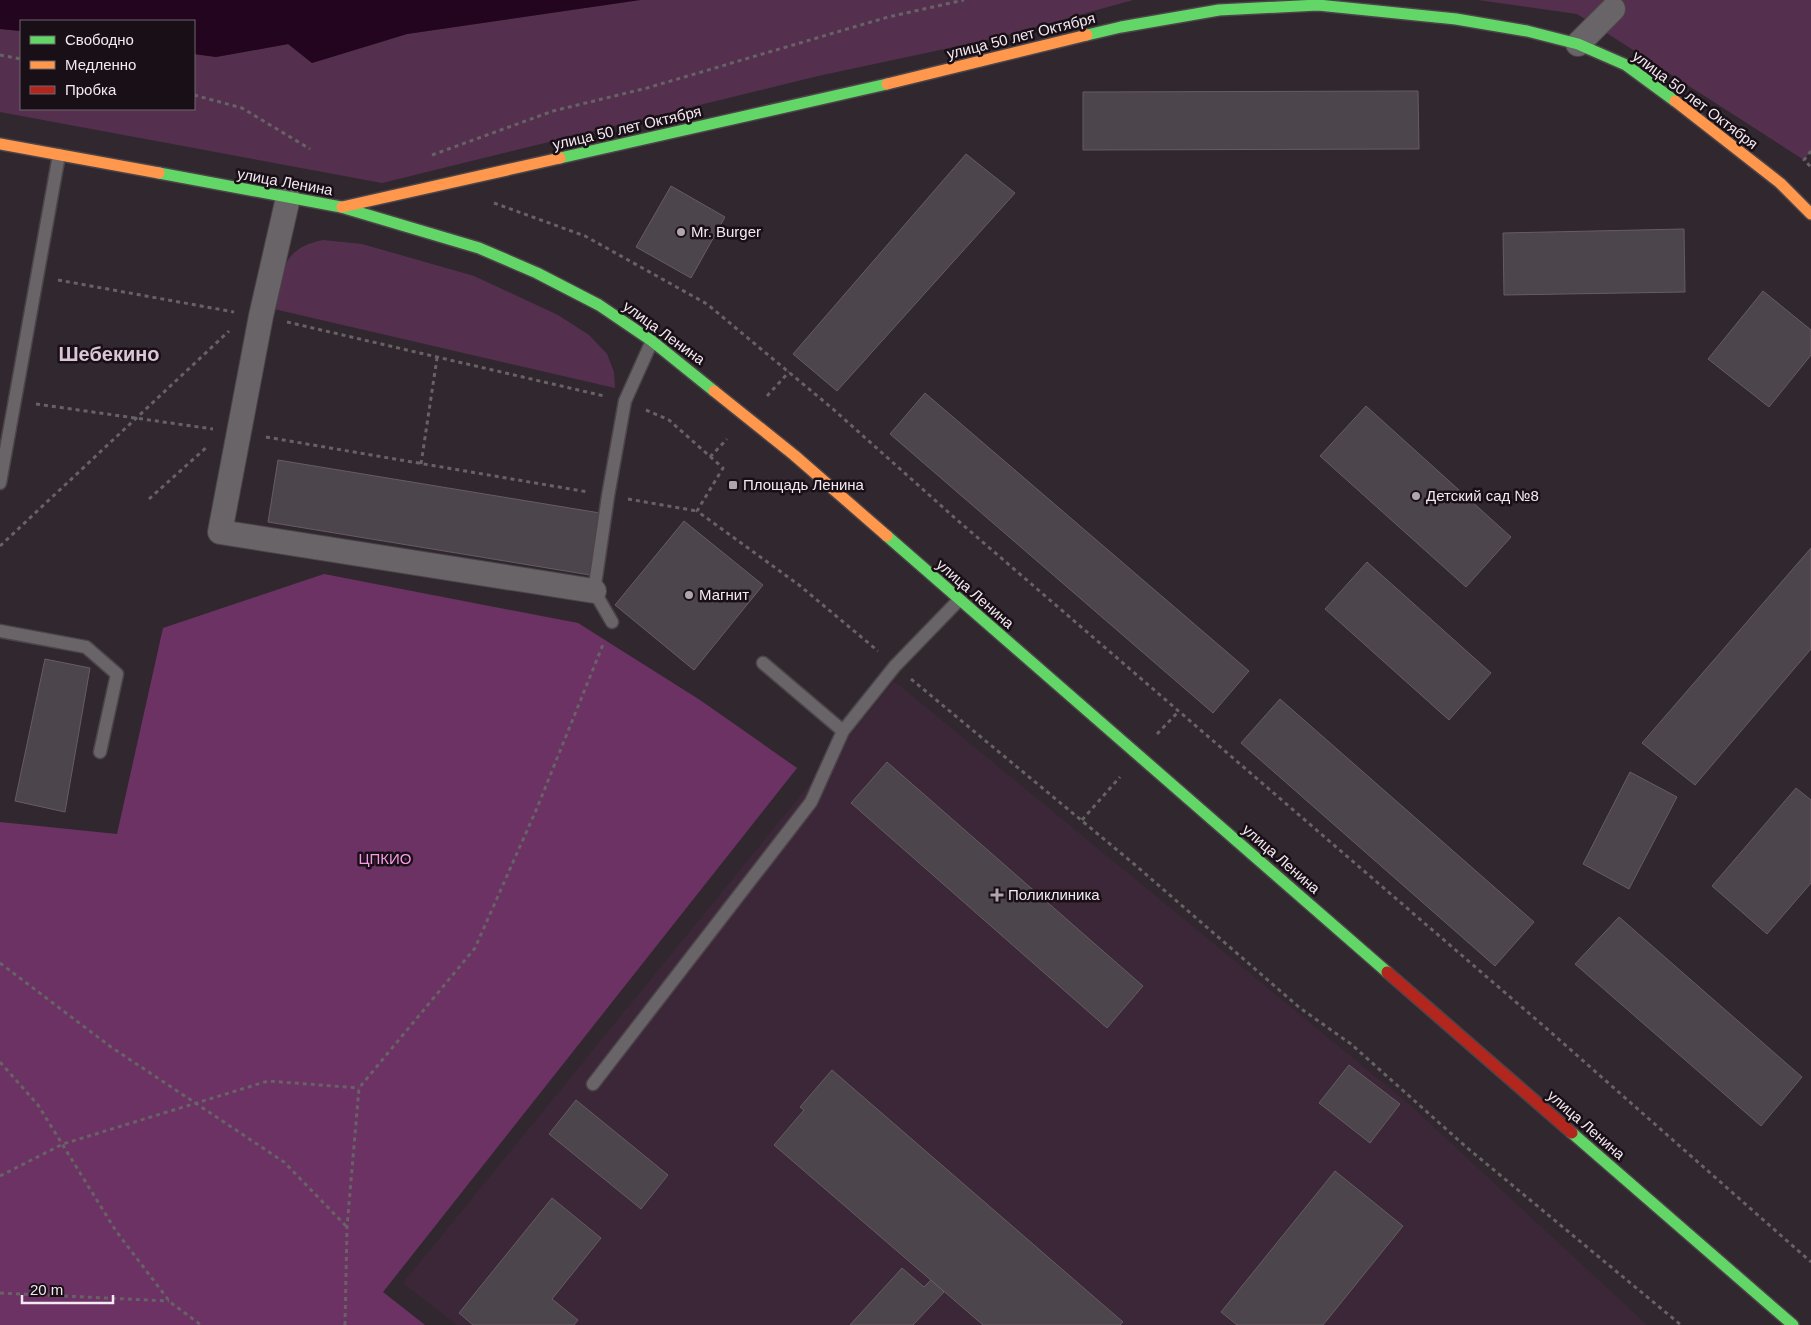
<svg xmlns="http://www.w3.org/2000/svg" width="1811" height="1325" viewBox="0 0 1811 1325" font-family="Arial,sans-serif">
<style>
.built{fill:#3b2738}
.green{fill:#54304e}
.forest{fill:#6c3264}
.water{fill:#240520}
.building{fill:#4c454b;stroke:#655d63}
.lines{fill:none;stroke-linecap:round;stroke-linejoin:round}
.lane-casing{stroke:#4b4449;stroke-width:15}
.street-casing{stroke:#4b4449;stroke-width:26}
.fast-casing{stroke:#4b4449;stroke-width:14}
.slow-casing{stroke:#4b4449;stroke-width:14}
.jam-casing{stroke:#4b4449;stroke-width:14}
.path{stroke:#666265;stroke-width:3;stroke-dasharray:4 4;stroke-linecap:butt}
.lane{stroke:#686467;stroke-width:12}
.street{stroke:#686467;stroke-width:24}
.fast{stroke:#63d668;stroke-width:11}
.slow{stroke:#ff974d;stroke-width:11}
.jam{stroke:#b3261e;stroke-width:11}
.poi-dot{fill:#b0a5ad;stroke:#181016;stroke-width:2}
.labels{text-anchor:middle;stroke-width:5;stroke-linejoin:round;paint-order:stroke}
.street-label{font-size:15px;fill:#f4e8f1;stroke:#181016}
.poi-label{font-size:15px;fill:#f4e8f1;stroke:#181016;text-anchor:start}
.park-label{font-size:15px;fill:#f89ae9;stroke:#181016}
.district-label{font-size:20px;font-weight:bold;fill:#dbc5d7;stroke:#181016}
</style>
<rect width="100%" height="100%" fill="#31282f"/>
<path class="built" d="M 894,681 L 1410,1105 L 1647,1325 L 457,1325 L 403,1283 Z"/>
<path class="green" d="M 640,0 L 1133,0 L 996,38 L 818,76 L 382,183 L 0,112 L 0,29 L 21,31 L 21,109 L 194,109 L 194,54 L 216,57 L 289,44 L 312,63 L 407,34 Z
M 1478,0 L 1811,0 L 1811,151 L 1804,160 L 1577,14 Z
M 323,240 L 362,244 L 474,276 L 558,315 L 589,335 L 607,354 L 614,372 L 615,388 L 274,309 C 283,272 280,249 323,240 Z"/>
<path class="forest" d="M 324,574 L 578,623 L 700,700 L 797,768 L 383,1292 L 425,1325 L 0,1325 L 0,822 L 117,834 L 163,628 Z"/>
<path class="water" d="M 0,0 L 640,0 L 407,34 L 312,63 L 288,44 L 216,57 L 194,54 L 194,21 L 21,21 L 21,31 L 0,29 Z"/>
<path class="building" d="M 1418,91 L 1419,149 L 1083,150 L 1083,92 Z
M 966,154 L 1015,193 L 837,391 L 793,354 Z
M 671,186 L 725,217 L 691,278 L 636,247 Z
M 1684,229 L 1685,292 L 1504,295 L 1503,233 Z
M 1763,291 L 1811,330 L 1811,355 L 1769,407 L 1708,359 Z
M 925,393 L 1249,671 L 1213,713 L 890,434 Z
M 1366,406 L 1511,537 L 1466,587 L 1320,456 Z
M 278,460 L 600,513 L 590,575 L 268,522 Z
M 684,521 L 763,585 L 694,670 L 615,605 Z
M 1811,548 L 1811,649 L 1695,785 L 1642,743 Z
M 1367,562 L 1491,673 L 1449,720 L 1325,609 Z
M 45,659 L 90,668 L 65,812 L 15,801 Z
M 1280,699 L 1534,922 L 1495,966 L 1241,743 Z
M 887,762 L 1143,986 L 1107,1028 L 851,803 Z
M 1630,772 L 1677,797 L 1629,889 L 1583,864 Z
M 1796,788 L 1811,800 L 1811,883 L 1767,934 L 1712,886 Z
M 1619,917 L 1802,1077 L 1761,1126 L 1575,964 Z
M 1349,1065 L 1400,1104 L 1370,1143 L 1319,1103 Z
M 832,1070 L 1123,1322 L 1120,1325 L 983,1325 L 774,1145 L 804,1110 L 800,1107 Z
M 576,1100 L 668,1175 L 641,1209 L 549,1134 Z
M 1335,1171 L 1403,1226 L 1323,1325 L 1237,1325 L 1221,1312 Z
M 552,1198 L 601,1238 L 552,1299 L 578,1320 L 574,1325 L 473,1325 L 459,1313 Z
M 902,1268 L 924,1287 L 931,1280 L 944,1292 L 913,1325 L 850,1325 Z"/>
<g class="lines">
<g class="lane-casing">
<path id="lane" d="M 0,483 L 59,155
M 612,622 L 594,591 L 608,496 L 625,401 L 652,341
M 0,631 L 86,647 L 117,674 L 100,752
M 763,663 L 843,731
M 593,1084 L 811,802 L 843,731 L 895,666 L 959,600"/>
</g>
<g class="street-casing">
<path id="street" d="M 1578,44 L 1613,9
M 288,198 L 261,316 L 220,532 L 594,591"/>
</g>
<g class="fast-casing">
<path id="fast" d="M 1087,35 L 1121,27 L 1219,10 L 1318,5 L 1456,19 L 1527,31 L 1578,44 L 1626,65 L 1675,101
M 560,158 L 887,84
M 159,173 L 341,207 L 479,248 L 537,273 L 599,305 L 652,341 L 714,391
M 887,536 L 1387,972
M 1572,1133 L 1793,1325"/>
</g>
<g class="slow-casing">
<path id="slow" d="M 887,84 L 1087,35
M 1675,101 L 1780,183 L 1811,214
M 0,144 L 159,173
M 342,207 L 560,158
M 714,391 L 794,455 L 887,536"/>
</g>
<g class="jam-casing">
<path id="jam" d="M 1387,972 L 1572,1133"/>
</g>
<path class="path" d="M 0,55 L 21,59
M 194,95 L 242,108 L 310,149
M 1811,151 L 1804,160 L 1811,167
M 432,155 L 553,111 L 647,88 L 888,17 L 964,0
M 494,203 L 585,236 L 707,304 L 833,409 L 956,519 L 1546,1028 L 1811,1262
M 58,280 L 234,312
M 287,322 L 604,396
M 767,396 L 789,372
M 36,404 L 213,429
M 646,410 L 669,420 L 723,468 L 697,511 L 799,585 L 878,651
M 266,437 L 588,492
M 710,457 L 727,439
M 421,464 L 437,358
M 149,499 L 208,446
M 628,499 L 697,511
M 0,546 L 229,331
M 911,679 L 1134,864 L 1300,1008 L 1351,1044 L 1465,1146 L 1681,1325
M 1157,734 L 1179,711
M 1082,820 L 1120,777
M 0,963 L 111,1047 L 284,1162 L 347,1227
M 0,1062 L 38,1105 L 116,1231 L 170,1302 L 201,1325
M 0,1176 L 63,1144 L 268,1081 L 359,1088
M 0,1293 L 169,1301
M 345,1325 L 347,1227 L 359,1088 L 475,948 L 537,808 L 604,642"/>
<use href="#lane" class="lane"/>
<use href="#street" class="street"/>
<use href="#fast" class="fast"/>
<use href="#slow" class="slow"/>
<use href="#jam" class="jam"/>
</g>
<g class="poi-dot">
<circle cx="681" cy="232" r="5"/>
<rect x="728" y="480" width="10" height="10" rx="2.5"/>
<circle cx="1416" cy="496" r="5"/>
<circle cx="689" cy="595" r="5"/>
<path d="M994.5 887.5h5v5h5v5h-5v5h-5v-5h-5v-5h5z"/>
</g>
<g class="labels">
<g class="street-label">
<text transform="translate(1021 36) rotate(-14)" y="5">улица 50 лет Октября</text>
<text transform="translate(1695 100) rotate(37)" y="5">улица 50 лет Октября</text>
<text transform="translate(627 128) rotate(-13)" y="5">улица 50 лет Октября</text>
<text transform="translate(285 182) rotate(10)" y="5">улица Ленина</text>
<text transform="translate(664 333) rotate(36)" y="5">улица Ленина</text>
<text transform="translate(975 594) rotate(41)" y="5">улица Ленина</text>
<text transform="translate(1281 859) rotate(41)" y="5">улица Ленина</text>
<text transform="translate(1586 1125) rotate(41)" y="5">улица Ленина</text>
</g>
<g class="poi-label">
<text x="691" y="237">Mr. Burger</text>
<text x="743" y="490">Площадь Ленина</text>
<text x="1426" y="501">Детский сад №8</text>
<text x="699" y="600">Магнит</text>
<text x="1008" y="900">Поликлиника</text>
</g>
<g class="park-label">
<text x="385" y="864">ЦПКИО</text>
</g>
<g class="district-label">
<text x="109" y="361">Шебекино</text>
</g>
</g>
<rect x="20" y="20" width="175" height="90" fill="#181016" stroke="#70666e"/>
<rect x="30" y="36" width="25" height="8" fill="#63d668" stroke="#70666e"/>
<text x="65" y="45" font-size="15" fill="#f4e8f1">Свободно</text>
<rect x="30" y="61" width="25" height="8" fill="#ff974d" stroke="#70666e"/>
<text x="65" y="70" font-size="15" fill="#f4e8f1">Медленно</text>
<rect x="30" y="86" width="25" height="8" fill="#b3261e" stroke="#70666e"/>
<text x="65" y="95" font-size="15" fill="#f4e8f1">Пробка</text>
<path d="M22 1295v8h91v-8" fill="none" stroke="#f4e8f1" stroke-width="2.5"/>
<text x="30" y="1295" font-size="15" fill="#f4e8f1" stroke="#181016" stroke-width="4" paint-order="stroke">20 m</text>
</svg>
